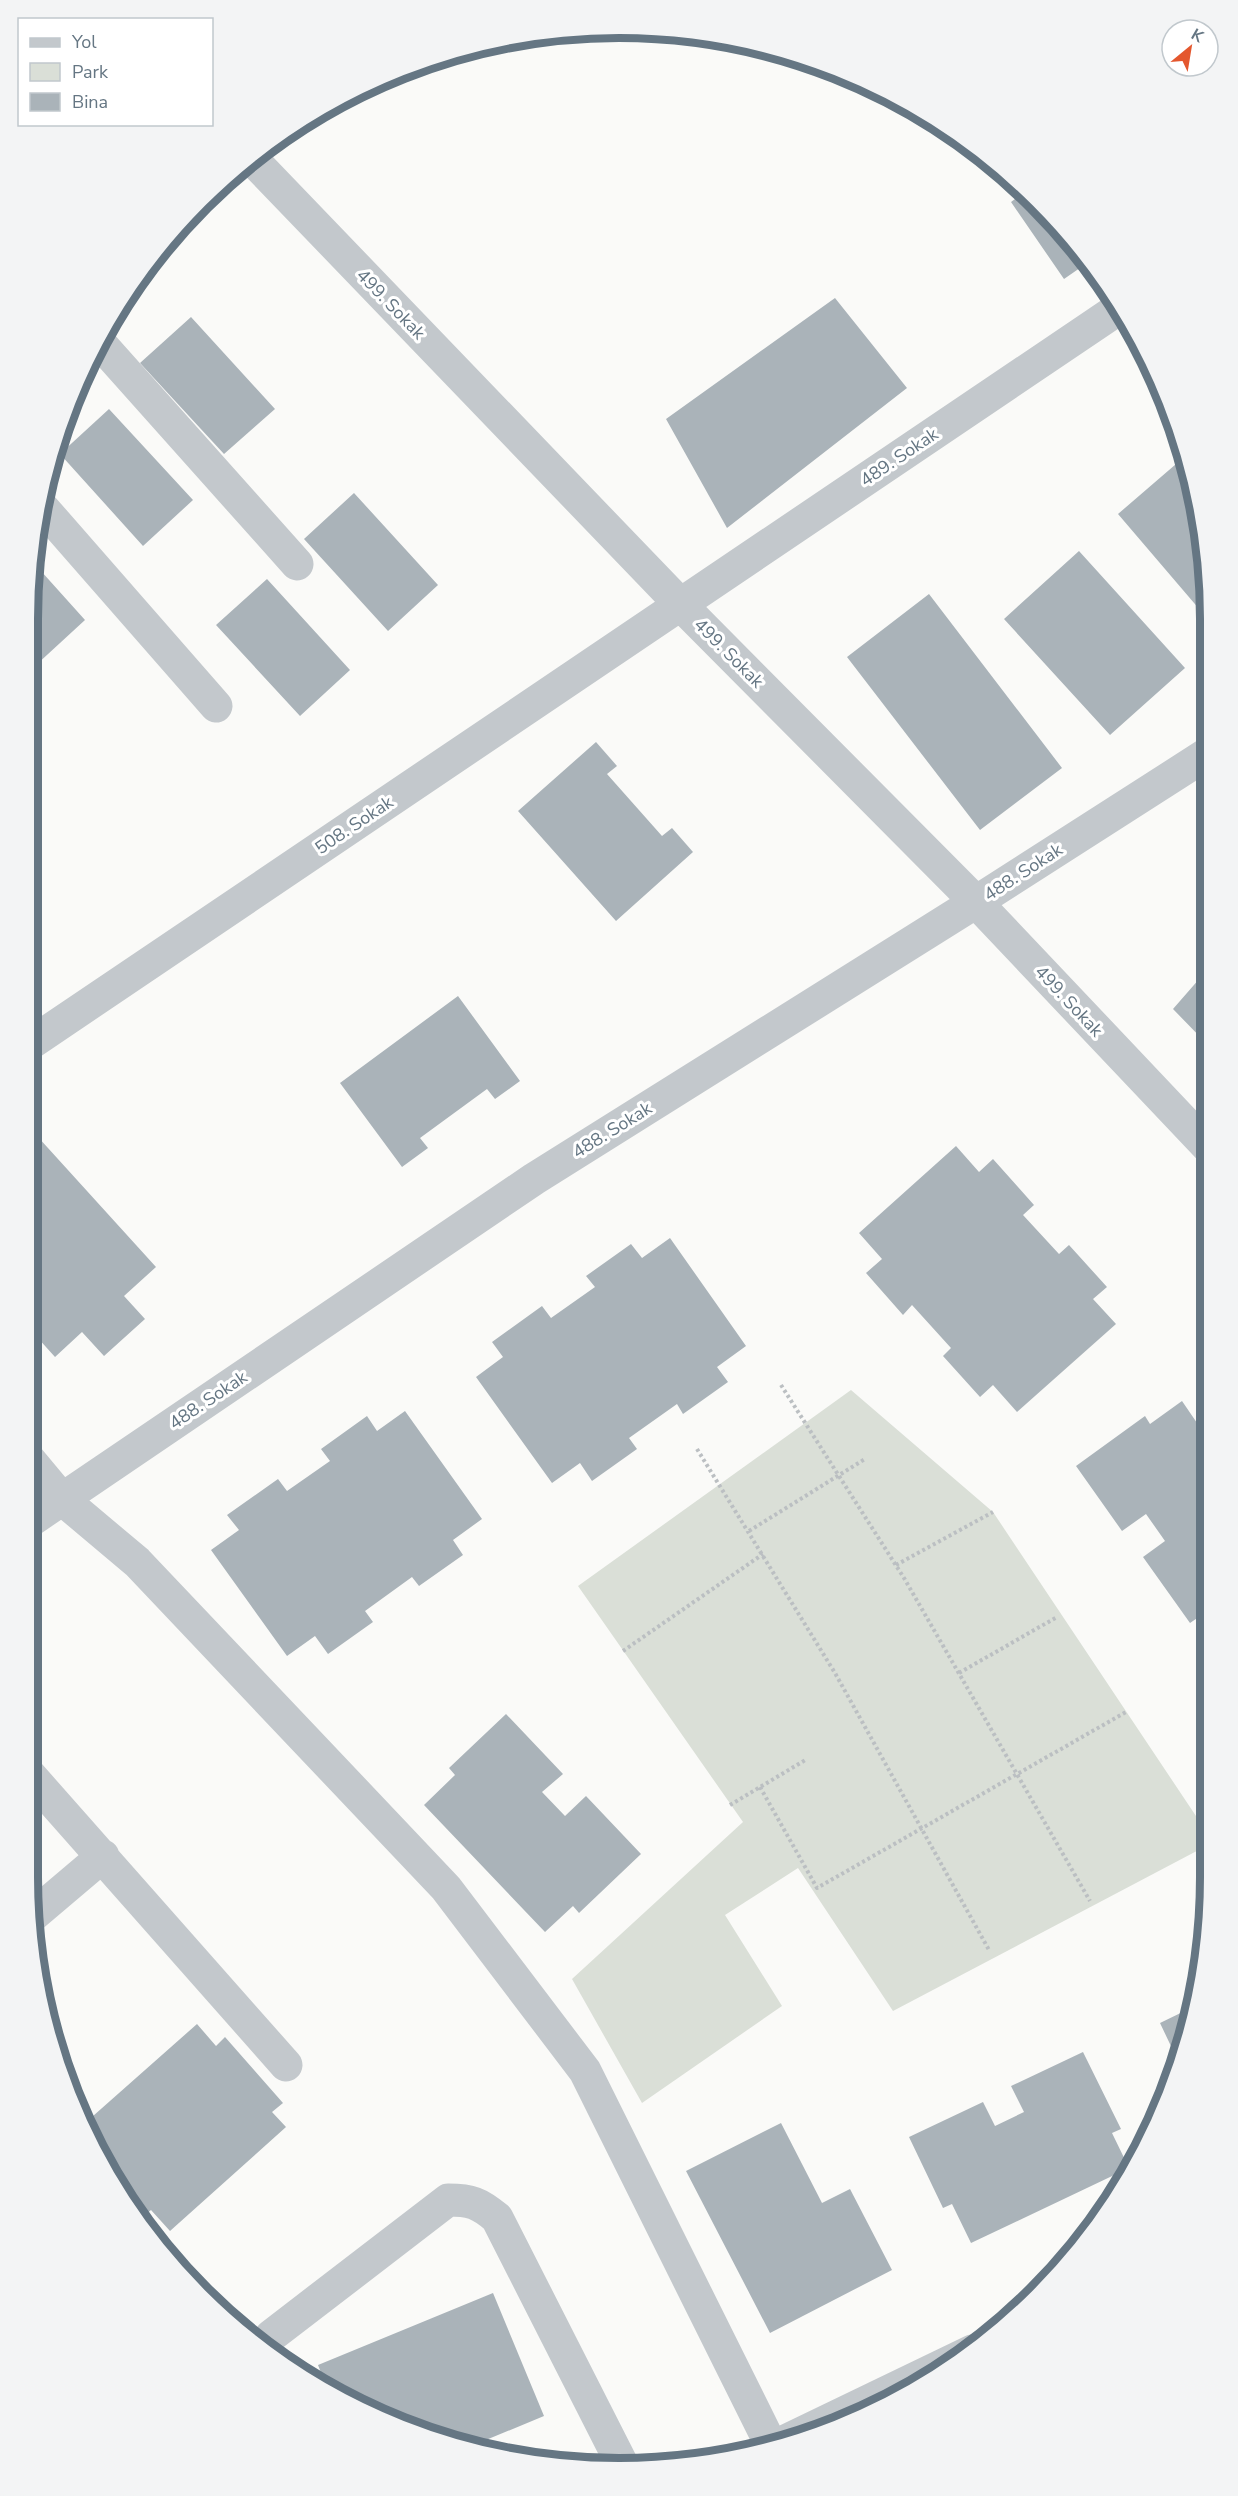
<svg xmlns="http://www.w3.org/2000/svg" width="1238" height="2496" viewBox="0 0 1238 2496" font-family="'Nunito Sans',sans-serif">
<style>
.green{fill:#dadfd7}
.building{fill:#aab3b9}
.lines{fill:none;stroke-linecap:round;stroke-linejoin:round}
.path{stroke:#bbbfc2;stroke-width:4;stroke-dasharray:3 3;stroke-linecap:butt}
.minor{stroke:#c3c8cc;stroke-width:33}
.labels{text-anchor:middle;stroke-width:6;stroke-linejoin:round;paint-order:stroke}
.street-label{font-size:18px;fill:#657683;stroke:#fff}
.rim{fill:none;stroke:#657683;stroke-width:8}
</style>
<rect width="100%" height="100%" fill="#fafaf8"/>
<path class="green" d="M 851,1390 L 993,1512 L 1210,1837 L 1210,1844 L 893,2011 L 798,1868 L 725,1915 L 782,2006 L 642,2103 L 572,1979 L 743,1822 L 578,1586 Z"/>
<path class="building" d="M 1023,193 L 1089,259 L 1090,261 L 1064,279 L 1011,202 Z
M 835,298 L 907,388 L 727,528 L 666,419 Z
M 191,317 L 275,409 L 224,454 L 140,363 Z
M 109,409 L 193,500 L 143,546 L 60,454 Z
M 1183,458 L 1206,542 L 1206,617 L 1118,514 Z
M 354,493 L 438,585 L 388,631 L 304,539 Z
M 1079,551 L 1185,668 L 1110,735 L 1004,619 Z
M 32,561 L 85,620 L 35,666 L 28,658 L 28,581 Z
M 267,579 L 350,670 L 300,716 L 216,625 Z
M 929,594 L 1062,768 L 980,830 L 847,657 Z
M 596,742 L 617,766 L 607,774 L 662,836 L 672,828 L 693,852 L 616,921 L 518,811 Z
M 1207,970 L 1207,1044 L 1173,1009 Z
M 458,996 L 520,1081 L 495,1099 L 487,1089 L 420,1138 L 428,1148 L 402,1167 L 340,1083 Z
M 28,1126 L 156,1267 L 124,1296 L 145,1319 L 104,1356 L 82,1332 L 55,1357 L 28,1327 Z
M 956,1146 L 979,1172 L 993,1159 L 1034,1205 L 1023,1215 L 1059,1254 L 1069,1245 L 1107,1287 L 1093,1299 L 1116,1324 L 1017,1412 L 993,1385 L 980,1397 L 943,1356 L 951,1348 L 912,1305 L 903,1315 L 866,1273 L 882,1259 L 859,1233 Z
M 670,1238 L 746,1346 L 717,1367 L 728,1382 L 683,1414 L 677,1404 L 629,1438 L 637,1449 L 592,1481 L 580,1463 L 552,1483 L 476,1377 L 503,1357 L 492,1342 L 542,1306 L 551,1318 L 595,1287 L 586,1276 L 631,1244 L 642,1258 Z
M 1182,1401 L 1208,1439 L 1209,1610 L 1190,1623 L 1143,1557 L 1165,1541 L 1146,1514 L 1122,1531 L 1076,1466 L 1145,1416 L 1150,1424 Z
M 405,1411 L 482,1519 L 453,1540 L 463,1555 L 419,1586 L 412,1577 L 365,1611 L 373,1622 L 328,1654 L 315,1636 L 287,1656 L 211,1550 L 239,1530 L 227,1515 L 278,1479 L 287,1491 L 330,1461 L 321,1449 L 367,1416 L 377,1431 Z
M 506,1714 L 563,1774 L 542,1792 L 565,1816 L 586,1796 L 641,1854 L 579,1913 L 573,1906 L 545,1932 L 424,1805 L 455,1775 L 449,1768 Z
M 1195,2006 L 1191,2030 L 1179,2063 L 1160,2023 Z
M 197,2024 L 216,2046 L 225,2037 L 283,2103 L 272,2112 L 286,2127 L 170,2231 L 151,2210 L 139,2220 L 134,2215 L 106,2173 L 84,2124 Z
M 1083,2052 L 1121,2129 L 1112,2133 L 1129,2168 L 971,2243 L 952,2204 L 943,2208 L 909,2137 L 983,2102 L 995,2126 L 1024,2112 L 1011,2086 Z
M 781,2123 L 822,2203 L 850,2189 L 892,2270 L 770,2333 L 686,2171 Z
M 493,2293 L 544,2416 L 469,2447 L 393,2424 L 329,2393 L 318,2365 Z"/>
<g class="lines">
<path class="path" d="M 781,1385 L 904,1578 L 1090,1901
M 697,1449 L 835,1673 L 989,1950
M 749,1531 L 865,1459
M 896,1565 L 993,1512
M 623,1651 L 763,1554
M 959,1673 L 1057,1617
M 760,1787 L 817,1888 L 1126,1712
M 730,1805 L 807,1759"/>
<path class="minor" d="M 251,158 L 681,605 L 976,902 L 1208,1147
M 98,341 L 297,564
M 41,506 L 216,706
M 28,1045 L 1118,309
M 27,1457 L 62,1499 L 137,1562 L 446,1888 L 585,2071 L 772,2447
M 27,1523 L 534,1179 L 976,902 L 1207,754
M 27,1772 L 286,2065
M 31,1917 L 103,1856
M 271,2336 L 448,2200 C 471,2200 479,2203 497,2218 L 623,2466
M 767,2450 L 972,2351"/>
</g>
<g class="labels">
<g class="street-label">
<text transform="translate(391 304) rotate(46)" y="6">499. Sokak</text>
<text transform="translate(899 457) rotate(-34)" y="6">489. Sokak</text>
<text transform="translate(729 653) rotate(45)" y="6">499. Sokak</text>
<text transform="translate(354 825) rotate(-34)" y="6">508. Sokak</text>
<text transform="translate(1023 872) rotate(-33)" y="6">488. Sokak</text>
<text transform="translate(1069 1001) rotate(47)" y="6">499. Sokak</text>
<text transform="translate(612 1130) rotate(-32)" y="6">488. Sokak</text>
<text transform="translate(208 1400) rotate(-34)" y="6">488. Sokak</text>
</g>
</g>
<path d="M0 0H1238V2496H0ZM619 38H619A581 581 0 0 1 1200 619V1877A581 581 0 0 1 619 2458H619A581 581 0 0 1 38 1877V619A581 581 0 0 1 619 38Z" fill="#f3f4f5" fill-rule="evenodd"/>
<path class="rim" d="M619 38H619A581 581 0 0 1 1200 619V1877A581 581 0 0 1 619 2458H619A581 581 0 0 1 38 1877V619A581 581 0 0 1 619 38Z"/>
<rect x="18" y="18" width="195" height="108" fill="#ffffff" stroke="#c1c8cd" stroke-width="1.5"/>
<rect x="30" y="38" width="30" height="9" fill="#c3c8cc" stroke="#c1c8cd" stroke-width="1.5"/>
<text x="72" y="48" font-size="18" fill="#657683">Yol</text>
<rect x="30" y="63" width="30" height="18" fill="#dadfd7" stroke="#c1c8cd" stroke-width="1.5"/>
<text x="72" y="78" font-size="18" fill="#657683">Park</text>
<rect x="30" y="93" width="30" height="18" fill="#aab3b9" stroke="#c1c8cd" stroke-width="1.5"/>
<text x="72" y="108" font-size="18" fill="#657683">Bina</text>
<g transform="translate(1190 48) rotate(30)"><circle r="28" fill="#ffffff" stroke="#c1c8cd" stroke-width="1.5"/>
<path d="M0-4.5L10 22L0 15L-10 22Z" fill="#e4572e"/>
<text y="-9" font-size="16" font-weight="bold" text-anchor="middle" fill="#657683">K</text>
</g>
</svg>
